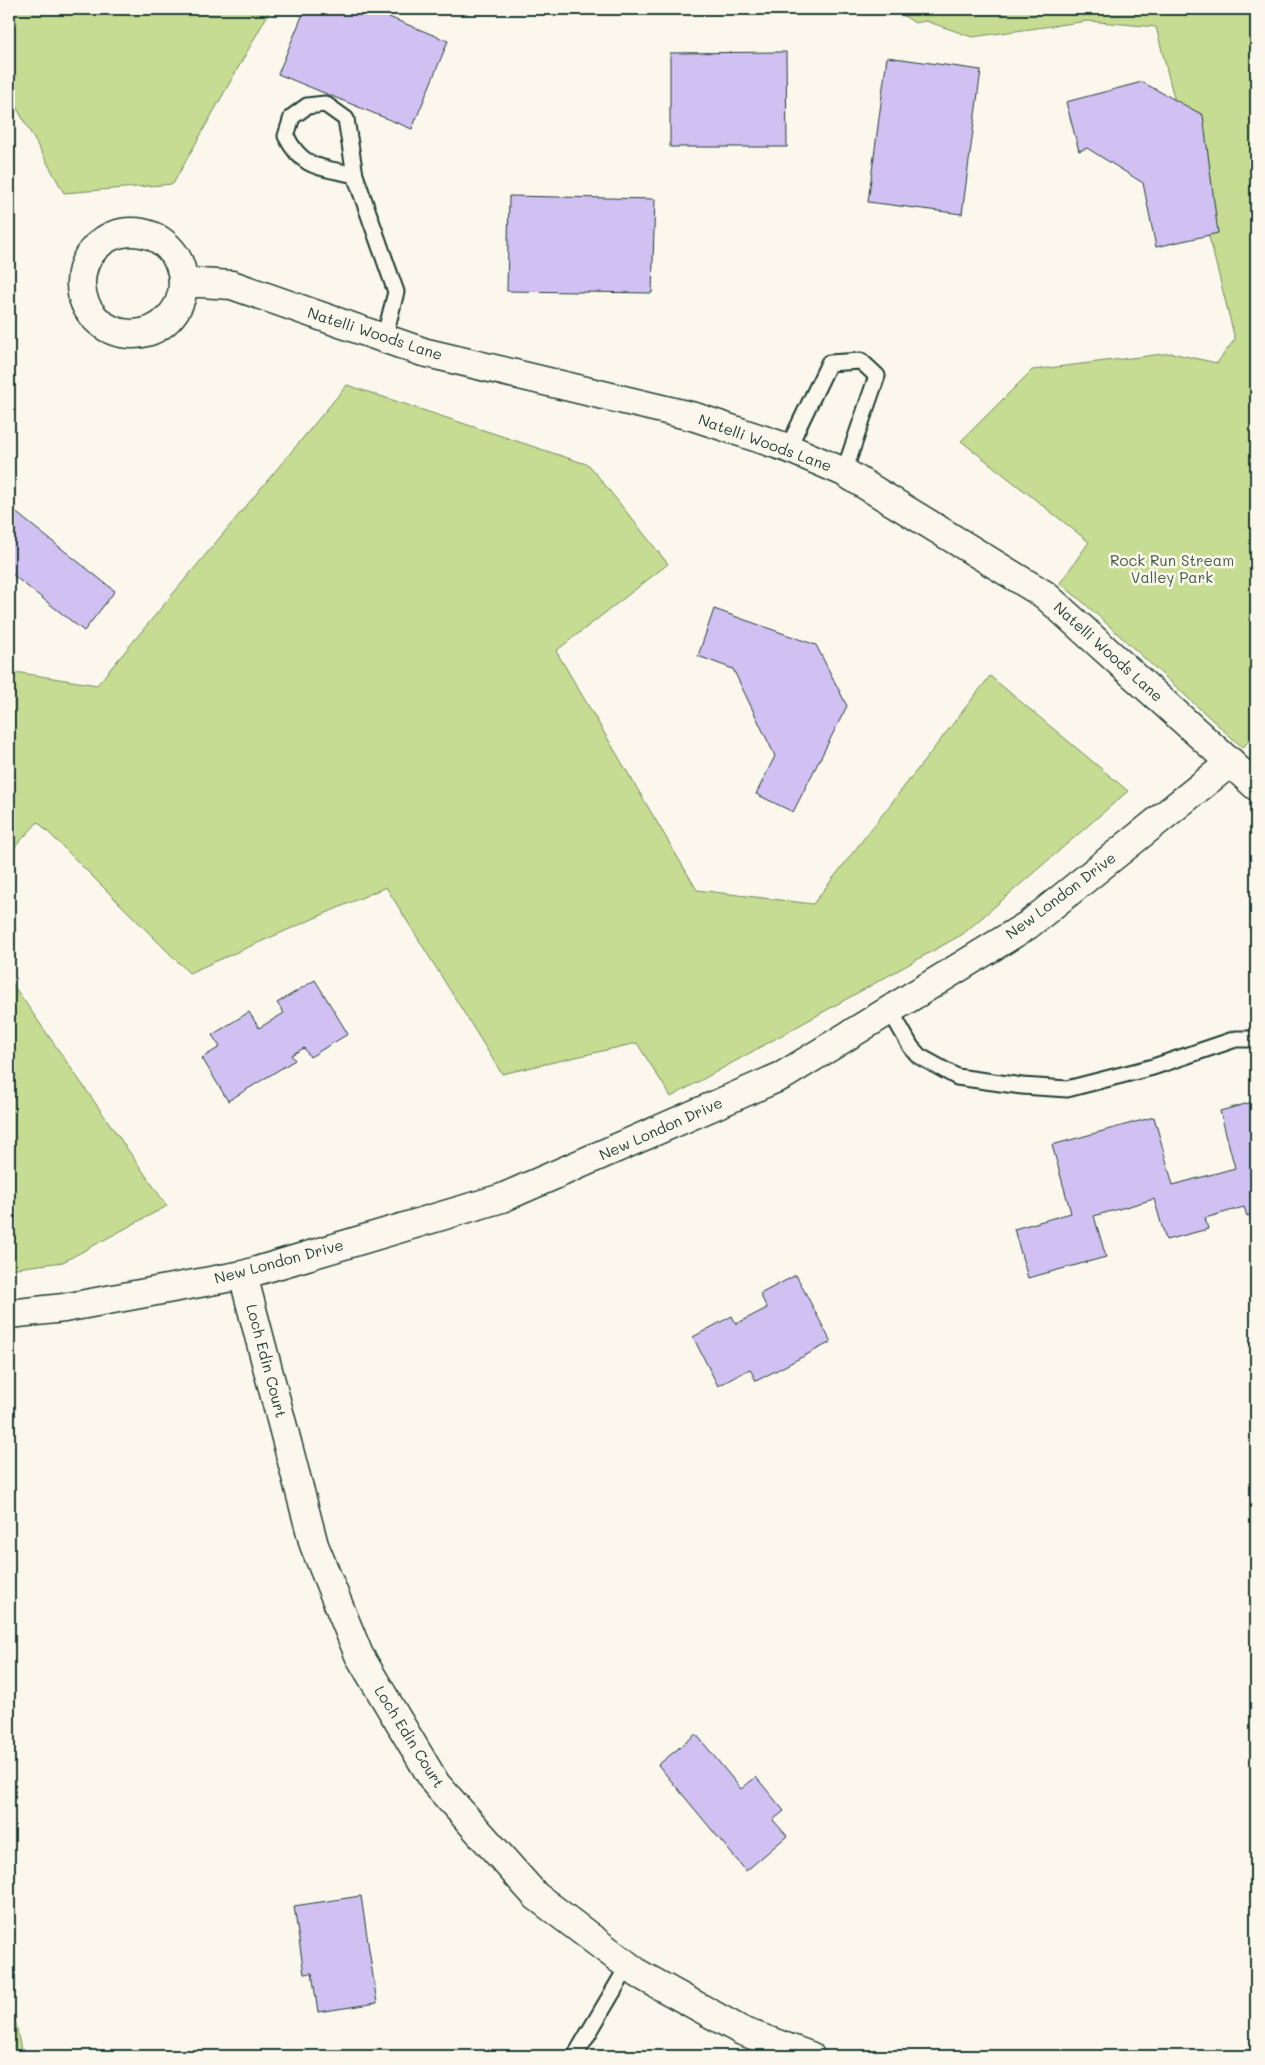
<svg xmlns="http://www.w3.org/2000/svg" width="1265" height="2065" viewBox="0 0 1265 2065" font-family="Mali,sans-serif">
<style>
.green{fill:#c6dc92;stroke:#728c63}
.building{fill:#d1c1f3;stroke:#1f3d34}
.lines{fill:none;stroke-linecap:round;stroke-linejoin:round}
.service-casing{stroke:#1f3d34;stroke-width:19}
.minor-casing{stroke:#1f3d34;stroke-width:31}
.service{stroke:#fbf7ec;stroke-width:15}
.minor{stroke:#fbf7ec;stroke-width:28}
.labels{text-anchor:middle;stroke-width:5;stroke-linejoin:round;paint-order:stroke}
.street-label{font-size:15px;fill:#1f3d34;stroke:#fbf7ec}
.park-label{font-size:15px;fill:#405d47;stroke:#fbf7ec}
</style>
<rect width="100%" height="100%" fill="#fbf7ec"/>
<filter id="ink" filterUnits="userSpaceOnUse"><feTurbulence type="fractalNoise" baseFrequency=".02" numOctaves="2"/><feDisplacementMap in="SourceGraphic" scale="10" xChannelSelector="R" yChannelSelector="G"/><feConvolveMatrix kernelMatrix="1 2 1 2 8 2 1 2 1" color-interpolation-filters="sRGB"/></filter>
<g filter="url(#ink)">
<path class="green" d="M 9,9 L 271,9 L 173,184 L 64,193 L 9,94 Z
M 893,9 L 1256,9 L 1256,731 L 1243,748 L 1084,603 L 1060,583 L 1089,542 L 961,441 L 1032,370 L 1171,353 L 1217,363 L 1235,339 L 1156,27 L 1088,21 L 972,37 L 926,21 L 915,23 Z
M 347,385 L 589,465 L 668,564 L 556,651 L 697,890 L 813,904 L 990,676 L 1128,791 L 963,934 L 671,1097 L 637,1043 L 502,1074 L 386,887 L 189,973 L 38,822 L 9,853 L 9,671 L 97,685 Z
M 9,979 L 167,1206 L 63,1262 L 9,1269 Z
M 9,1986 L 22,2056 L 9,2056 Z"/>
<path class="building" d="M 305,9 L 369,9 L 448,41 L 412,129 L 278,74 Z
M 786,52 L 787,147 L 670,147 L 670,53 Z
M 887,57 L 981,70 L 962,214 L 868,202 Z
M 1142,82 L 1203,115 L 1218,233 L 1156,247 L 1143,183 L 1087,148 L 1079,151 L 1066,102 Z
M 509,196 L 655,199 L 652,293 L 507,291 Z
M 9,507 L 115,591 L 84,631 L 9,572 Z
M 714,609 L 816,645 L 847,706 L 793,812 L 756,794 L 775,756 L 733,669 L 698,656 Z
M 315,980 L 348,1034 L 310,1057 L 304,1048 L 291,1055 L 295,1060 L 228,1101 L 202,1058 L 220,1047 L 212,1035 L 249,1012 L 259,1028 L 284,1013 L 277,1003 Z
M 1256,1101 L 1256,1213 L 1247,1216 L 1244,1207 L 1205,1218 L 1208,1229 L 1166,1240 L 1154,1199 L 1094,1216 L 1106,1257 L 1028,1278 L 1014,1229 L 1071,1213 L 1052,1145 L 1154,1117 L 1173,1185 L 1235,1168 L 1220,1111 Z
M 796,1275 L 831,1342 L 756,1381 L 750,1369 L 718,1386 L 693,1337 L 732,1316 L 736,1324 L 767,1308 L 760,1294 Z
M 696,1734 L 741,1789 L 756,1777 L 784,1811 L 773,1820 L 787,1836 L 746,1871 L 658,1765 Z
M 361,1896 L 377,2003 L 318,2012 L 312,1973 L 304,1974 L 294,1906 Z"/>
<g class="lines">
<g class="service-casing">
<path id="service" d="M 355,175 C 322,167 303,170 286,136 L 292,117 L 307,106 L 325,104 L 346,119 L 355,175 L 396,292 L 384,339
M 788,448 L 829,363 L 861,361 L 877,376 L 844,472
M 890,1010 L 911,1047 L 919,1056 L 957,1077 L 1022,1086 L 1067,1089 L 1153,1067 L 1236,1039 L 1256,1039
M 575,2056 L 628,1966"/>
</g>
<g class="minor-casing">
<path id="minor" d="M81 283a51 51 0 1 1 102 0a51 51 0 1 1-102 0Z
M 184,282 L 232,285 L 423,352 L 695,417 L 788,448 L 844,472 L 1045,595 L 1256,786
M 243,1275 L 314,1545 L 359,1655 L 436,1784 L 536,1896 L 639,1974 L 742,2031 L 810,2056
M 9,1314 L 64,1308 L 243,1275 L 502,1198 L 784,1075 L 1028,925 L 1231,762"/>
</g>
<use href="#service" class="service"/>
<use href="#minor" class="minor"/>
</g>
</g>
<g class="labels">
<g class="street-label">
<text transform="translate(375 334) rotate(18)" y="5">Natelli Woods Lane</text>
<text transform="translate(765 443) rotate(20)" y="5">Natelli Woods Lane</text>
<text transform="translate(1108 652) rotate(42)" y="5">Natelli Woods Lane</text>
<text transform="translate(1061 896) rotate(-37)" y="5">New London Drive</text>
<text transform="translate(661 1129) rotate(-24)" y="5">New London Drive</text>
<text transform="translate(279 1262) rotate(-15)" y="5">New London Drive</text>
<text transform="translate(266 1361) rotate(75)" y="5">Loch Edin Court</text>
<text transform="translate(409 1737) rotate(58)" y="5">Loch Edin Court</text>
</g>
<g class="park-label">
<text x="1172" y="566">Rock Run Stream<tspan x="1172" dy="17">Valley Park</tspan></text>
</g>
</g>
<rect width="1265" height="2065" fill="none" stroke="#fbf7ec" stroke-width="30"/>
<rect x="15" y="15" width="1235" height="2035" fill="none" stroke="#1f3d34" stroke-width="2" filter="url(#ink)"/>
</svg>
